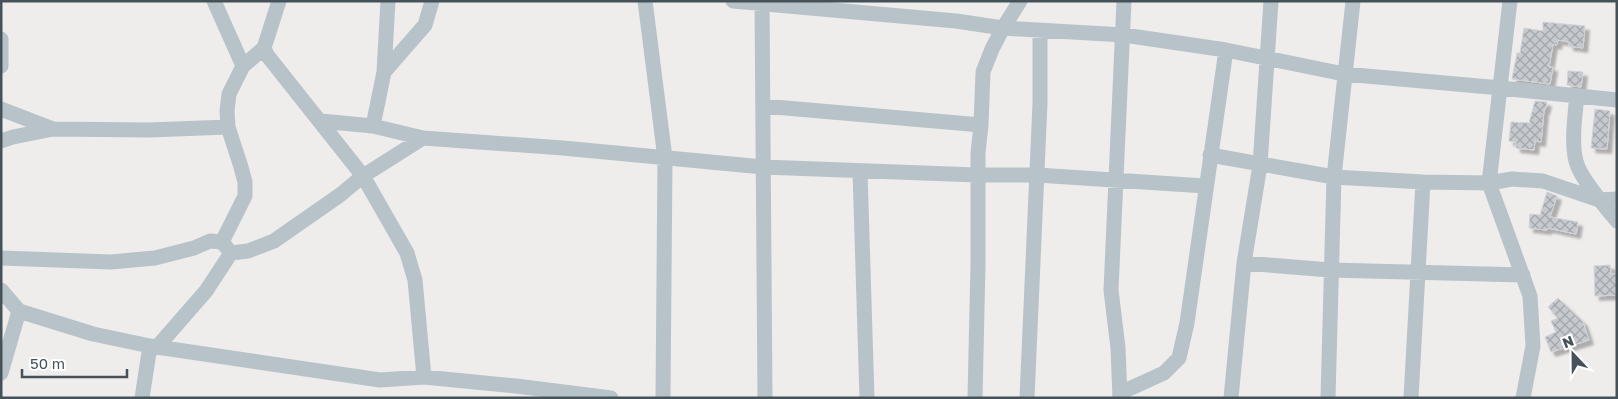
<svg xmlns="http://www.w3.org/2000/svg" width="1618" height="399" viewBox="0 0 1618 399" font-family="'Golos Text',sans-serif">
<style>
.building{fill:url(#building-cross-hatch);stroke:#d0d3d8;filter:url(#shadow)}
.lines{fill:none;stroke-linecap:round;stroke-linejoin:round}
.minor{stroke:#b7c3c9;stroke-width:15}
</style>
<defs>
<pattern id="building-cross-hatch" width="8" height="8" patternUnits="userSpaceOnUse" patternTransform="scale(1.25)"><rect width="8" height="8" fill="#c6cacf"/><path d="M0 0l8 8M0 8l8-8" fill="none" stroke="#a3a7ab"/></pattern>
<filter id="shadow"><feDropShadow dx="4.5" dy="4.5" stdDeviation="1" flood-color="#0004"/></filter>
</defs>
<rect width="100%" height="100%" fill="#efecec"/>
<path class="building" d="M 1543,22 L 1585,26 L 1583,48 L 1569,46 L 1569,42 L 1558,40 L 1557,45 L 1553,44 L 1549,67 L 1553,67 L 1550,84 L 1512,79 L 1517,53 L 1520,53 L 1524,28 L 1543,31 Z
M 1568,71 L 1583,72 L 1581,87 L 1567,85 Z
M 1535,101 L 1547,102 L 1545,110 L 1544,110 L 1541,142 L 1535,141 L 1534,150 L 1516,148 L 1516,142 L 1509,141 L 1511,122 L 1529,123 Z
M 1595,109 L 1610,111 L 1607,149 L 1591,148 Z
M 1547,192 L 1557,196 L 1550,217 L 1578,222 L 1576,234 L 1548,228 L 1547,230 L 1529,228 L 1530,214 L 1540,215 Z
M 1610,265 L 1611,274 L 1617,274 L 1617,295 L 1595,296 L 1594,266 Z
M 1558,298 L 1583,322 L 1589,340 L 1551,352 L 1545,337 L 1556,332 L 1551,321 L 1558,318 L 1548,307 Z"/>
<g class="lines">
<path class="minor" d="M 214,1 L 243,66
M 279,1 L 264,48 L 267,55 L 363,176 L 407,253 L 415,280 L 424,377
M 645,1 L 665,158 L 663,398
M 733,1 L 956,21 L 1003,28 L 1124,35 L 1226,50 L 1344,74 L 1501,88 L 1617,100
M 762,1 L 765,398
M 1510,1 L 1489,183 L 1530,296 L 1533,346 L 1523,398
M 1,39 L 1,66
M 384,72 L 425,25 L 432,1
M 1577,96 C 1575,115 1570,149 1578,167 C 1586,185 1604,205 1617,221
M 763,106 L 981,125
M 1,109 L 53,129 L 149,130 L 228,127
M 321,121 L 373,126 L 384,72 L 388,1
M 373,126 L 423,138
M 1,141 L 13,137 L 53,129
M 1210,155 L 1334,177 L 1423,182 L 1489,183 L 1512,179 L 1543,181 L 1599,200 L 1617,199
M 860,171 L 867,398
M 222,242 L 245,196 L 245,182 L 241,167 L 228,127 L 227,111 L 229,94 L 243,66 L 264,48
M 1,258 L 111,262 L 155,258 L 194,248 L 210,241 L 222,242 L 231,253 L 248,251 L 274,241 L 340,195 L 363,176 L 423,138 L 563,148 L 763,167 L 977,175 L 1037,175 L 1205,186
M 1244,263 L 1330,270 L 1523,275
M 1,290 L 19,311 L 93,334 L 150,346 L 380,380 L 424,377 L 516,386 L 611,398
M 158,346 L 206,291 L 231,253
M 1,373 L 19,311
M 1120,393 L 1164,373 L 1179,358 L 1187,323 L 1226,50
M 142,398 L 150,346
M 975,398 L 978,264 L 978,153 L 981,125 L 983,72 L 992,49 L 1003,28 L 1020,1
M 1027,398 L 1040,103 L 1040,31
M 1120,398 L 1118,348 L 1111,290 L 1124,1
M 1231,398 L 1244,263 L 1260,165 L 1271,1
M 1328,398 L 1334,177 L 1353,1
M 1411,398 L 1423,182"/>
</g>
<rect width="1618" height="399" fill="none" stroke="#455259" stroke-width="5"/>
<g transform="translate(1573 354) rotate(338)" stroke="#ffffff" stroke-width="4" paint-order="stroke">
<path d="M0-4L9 19L0 12L-9 19Z" fill="#455259"/>
<text y="-8" font-size="14" font-weight="bold" text-anchor="middle" fill="#455259">N</text>
</g>
<path d="M22 369v8h105v-8" fill="none" stroke="#455259" stroke-width="2.5"/>
<text x="30" y="369" font-size="15" fill="#455259" stroke="#ffffff" stroke-width="4" paint-order="stroke">50 m</text>
</svg>
